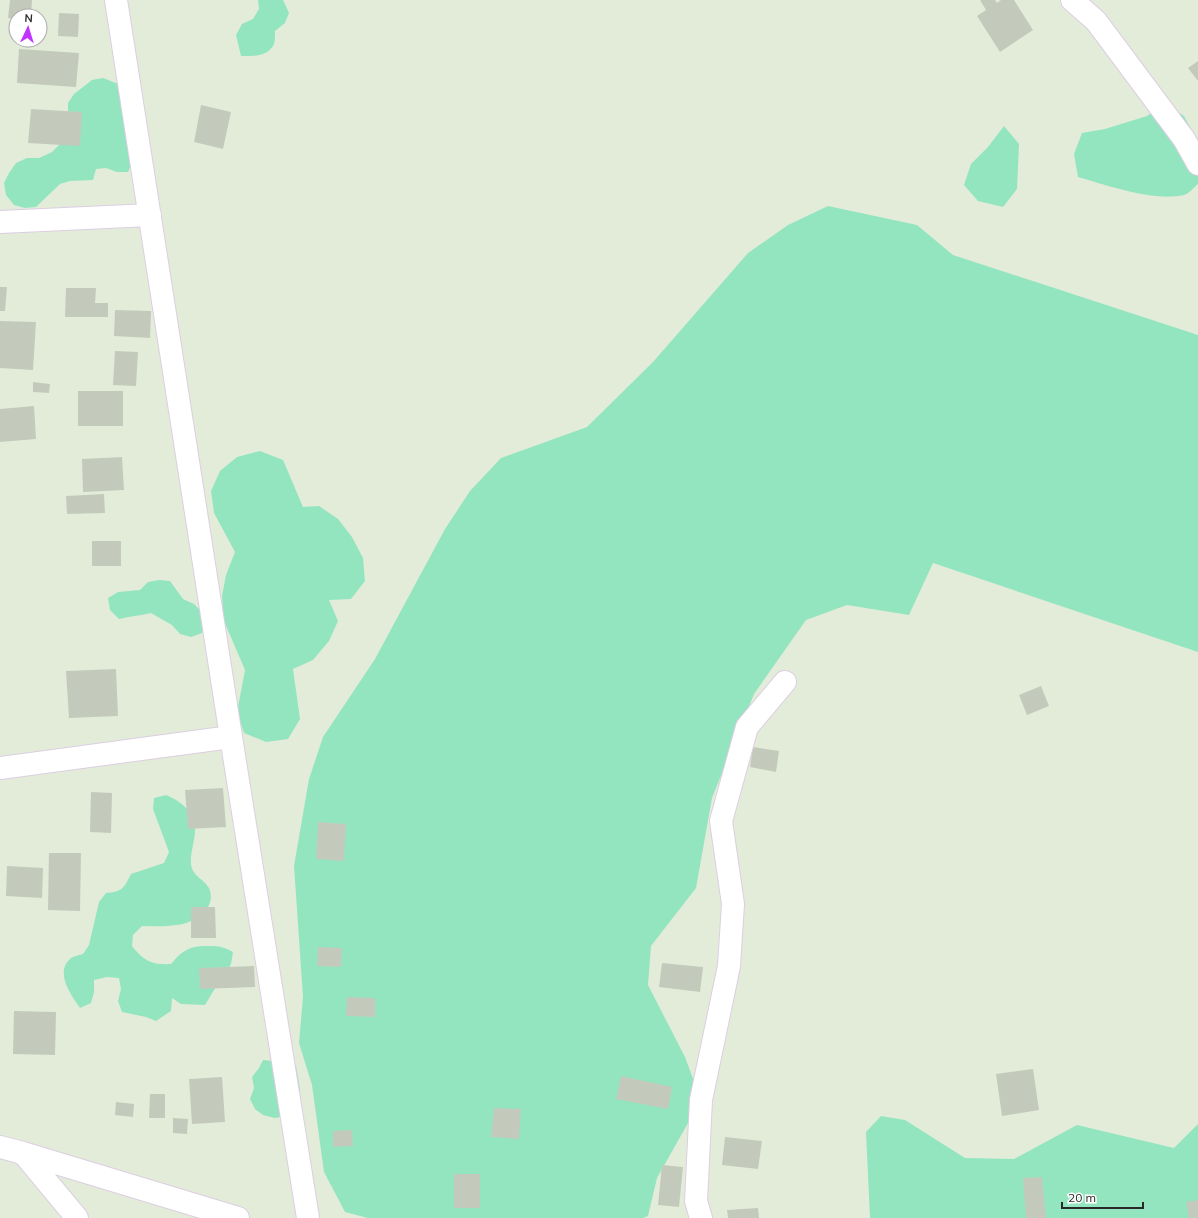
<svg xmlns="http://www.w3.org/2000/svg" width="1198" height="1218" viewBox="0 0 1198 1218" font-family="Mulish,sans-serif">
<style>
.green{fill:#93e5c0}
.building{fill:#c3cabc}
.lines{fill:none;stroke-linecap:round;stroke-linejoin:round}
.street-casing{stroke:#dccee2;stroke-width:24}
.street{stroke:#fff;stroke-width:22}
</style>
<rect width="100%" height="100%" fill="#e3ecd9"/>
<path class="green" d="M 258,0 L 283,0 L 289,13 L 285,23 L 275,31 C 275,35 275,41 274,44 C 268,57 253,56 241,56 L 236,35 L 242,24 L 253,19 L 259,9 Z
M 103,78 L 126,87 L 133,161 L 128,172 L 117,172 L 106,168 L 96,169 L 93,180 L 70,181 L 60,184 L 36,207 L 25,208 L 14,205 L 6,195 L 4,183 L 9,173 L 16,163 L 27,158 L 39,158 L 52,152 L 61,143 L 68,115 L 68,103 L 74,94 L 92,80 Z
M 1165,103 L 1184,116 L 1198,142 L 1198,184 C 1194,187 1189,194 1184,195 C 1154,202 1106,185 1078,177 L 1074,154 L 1082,133 L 1105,129 L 1147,116 Z
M 1004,126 L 1019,144 L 1017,189 L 1003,207 L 978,201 L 964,185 L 971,164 L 988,147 Z
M 828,206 L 917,225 L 953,255 L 1198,335 L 1198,652 L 933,563 L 909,615 L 847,605 L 806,620 L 754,694 L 712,798 L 696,888 L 651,946 L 648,985 L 685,1057 L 701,1100 L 657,1178 L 648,1216 L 643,1218 L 368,1218 L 345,1212 L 324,1172 L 312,1085 L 299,1043 L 303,997 L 294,866 L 309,779 L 323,737 L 375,659 L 445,529 L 470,491 L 501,458 L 587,427 L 653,362 L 748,253 L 788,225 Z
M 260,451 L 283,460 L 303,507 L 319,506 L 338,519 L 352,537 L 363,558 L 365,581 L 351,599 L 329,600 L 338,621 L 329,641 L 313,660 L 293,669 L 300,719 L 288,739 L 266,742 L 244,733 L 237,712 L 245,670 L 224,621 L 222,596 L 226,575 L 235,552 L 214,513 L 211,491 L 220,471 L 237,457 Z
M 159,580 L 170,581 L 183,599 L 194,604 L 202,612 L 204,623 L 202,633 L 191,637 L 180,634 L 172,625 L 151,613 C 140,616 130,616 119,619 L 110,610 L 108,598 L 118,592 L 140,590 L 148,582 Z
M 166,795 C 181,801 195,812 195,830 C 195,841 190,853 191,864 C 192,876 204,879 209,888 C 218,909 193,924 176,925 C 164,927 153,926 142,926 L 133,935 L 132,946 C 144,961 152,965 171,964 C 182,950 191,945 209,946 C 220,946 224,947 233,952 L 231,964 L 225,976 L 217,985 L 205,1005 L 181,1004 L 172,998 L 171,1011 L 156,1021 L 146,1017 L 122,1012 L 118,1001 L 121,989 L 119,978 L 107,977 L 94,980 L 94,992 L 91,1003 L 80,1008 C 71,995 54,972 71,958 C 74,956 80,955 83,954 L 89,945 L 99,902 L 106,893 C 122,892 124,888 131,874 L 164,863 L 169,852 L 153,809 L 154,798 Z
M 263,1060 L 285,1062 L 296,1066 L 300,1089 L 295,1110 L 286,1116 L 275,1118 L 263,1115 L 255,1109 L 250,1099 L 254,1088 L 252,1077 L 259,1068 Z
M 881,1116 L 905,1120 L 965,1158 L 1014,1159 L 1077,1125 L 1174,1148 L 1198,1124 L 1198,1218 L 870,1218 L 866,1132 Z"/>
<path class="building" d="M 10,0 L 32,0 L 31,16 L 16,16 L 16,19 L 8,18 Z
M 980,0 L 995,0 L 997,3 L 1001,0 L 1014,0 L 1033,30 L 1000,52 L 977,16 L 986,10 Z
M 59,13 L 79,14 L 78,37 L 58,36 Z
M 19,49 L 79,53 L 76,87 L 17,83 Z
M 1198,61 L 1198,81 L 1188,68 Z
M 201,105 L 231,112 L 223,149 L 194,142 Z
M 31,109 L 82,112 L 80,146 L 28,143 Z
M 0,287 L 7,287 L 5,311 L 0,311 Z
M 66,288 L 96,288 L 95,303 L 108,303 L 108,317 L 65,317 Z
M 115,310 L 151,311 L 150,338 L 114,336 Z
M 0,321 L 36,322 L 33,370 L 0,368 Z
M 115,351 L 138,352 L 136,386 L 113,385 Z
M 33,382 L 50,384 L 49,393 L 33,392 Z
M 78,391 L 123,391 L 123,426 L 78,426 Z
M 34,406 L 36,439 L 0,442 L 0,409 Z
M 122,457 L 124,490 L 83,492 L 82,459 Z
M 104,494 L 105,513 L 67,514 L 66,496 Z
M 92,541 L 121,541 L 121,566 L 92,566 Z
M 116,669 L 118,716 L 69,718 L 66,671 Z
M 1041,686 L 1049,706 L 1027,715 L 1019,695 Z
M 753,747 L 779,751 L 776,772 L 750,767 Z
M 223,788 L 226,827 L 188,829 L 185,790 Z
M 91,792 L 112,793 L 111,833 L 90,832 Z
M 318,822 L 346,824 L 344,861 L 316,859 Z
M 49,853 L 81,853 L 80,911 L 48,910 Z
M 7,866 L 43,868 L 42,898 L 6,896 Z
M 191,907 L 215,907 L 216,938 L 191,938 Z
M 318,947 L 342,948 L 341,967 L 317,966 Z
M 662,963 L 703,967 L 700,992 L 659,987 Z
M 254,966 L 255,987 L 200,989 L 199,968 Z
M 347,997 L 375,998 L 375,1017 L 346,1016 Z
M 14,1011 L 56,1012 L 55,1055 L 13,1054 Z
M 1033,1069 L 1039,1110 L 1002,1116 L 996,1074 Z
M 621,1076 L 672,1087 L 668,1109 L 616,1099 Z
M 222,1077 L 225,1122 L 192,1124 L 189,1079 Z
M 150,1094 L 165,1094 L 165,1118 L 149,1118 Z
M 116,1102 L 134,1104 L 133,1117 L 115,1115 Z
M 494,1108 L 521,1109 L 519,1139 L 491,1137 Z
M 173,1118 L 188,1119 L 187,1134 L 173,1133 Z
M 352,1130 L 353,1146 L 333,1147 L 333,1131 Z
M 725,1137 L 762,1141 L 758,1169 L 722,1165 Z
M 662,1165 L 683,1167 L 679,1207 L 658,1205 Z
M 454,1174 L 480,1174 L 480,1208 L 454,1208 Z
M 1042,1177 L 1046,1218 L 1026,1218 L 1023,1178 Z
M 1198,1200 L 1198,1218 L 1189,1218 L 1186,1202 Z
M 758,1208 L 759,1218 L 728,1218 L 727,1210 Z"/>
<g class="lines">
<g class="street-casing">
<path id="street" d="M 116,0 L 231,737 L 308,1218
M 1072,0 L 1096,21 L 1184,139 L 1198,164
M 0,222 L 150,215
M 0,768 L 231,737
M 0,1147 L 23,1153 L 238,1218
M 21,1153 L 23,1153 L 77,1218
M 701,1218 L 696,1201 L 701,1100 L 729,966 L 733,904 L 721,821 L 747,727 L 785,682"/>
</g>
<use href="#street" class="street"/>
</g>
<g transform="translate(28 28) rotate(4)"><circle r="19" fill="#ffffff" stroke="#a9a9a9"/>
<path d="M0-3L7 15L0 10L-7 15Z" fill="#c233ff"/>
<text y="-6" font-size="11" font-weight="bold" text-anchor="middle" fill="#282828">N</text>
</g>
<path d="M1062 1202v6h81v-6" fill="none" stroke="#282828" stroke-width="2"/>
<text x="1068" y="1202" font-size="12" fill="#282828" stroke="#ffffff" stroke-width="3" paint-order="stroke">20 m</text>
</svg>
